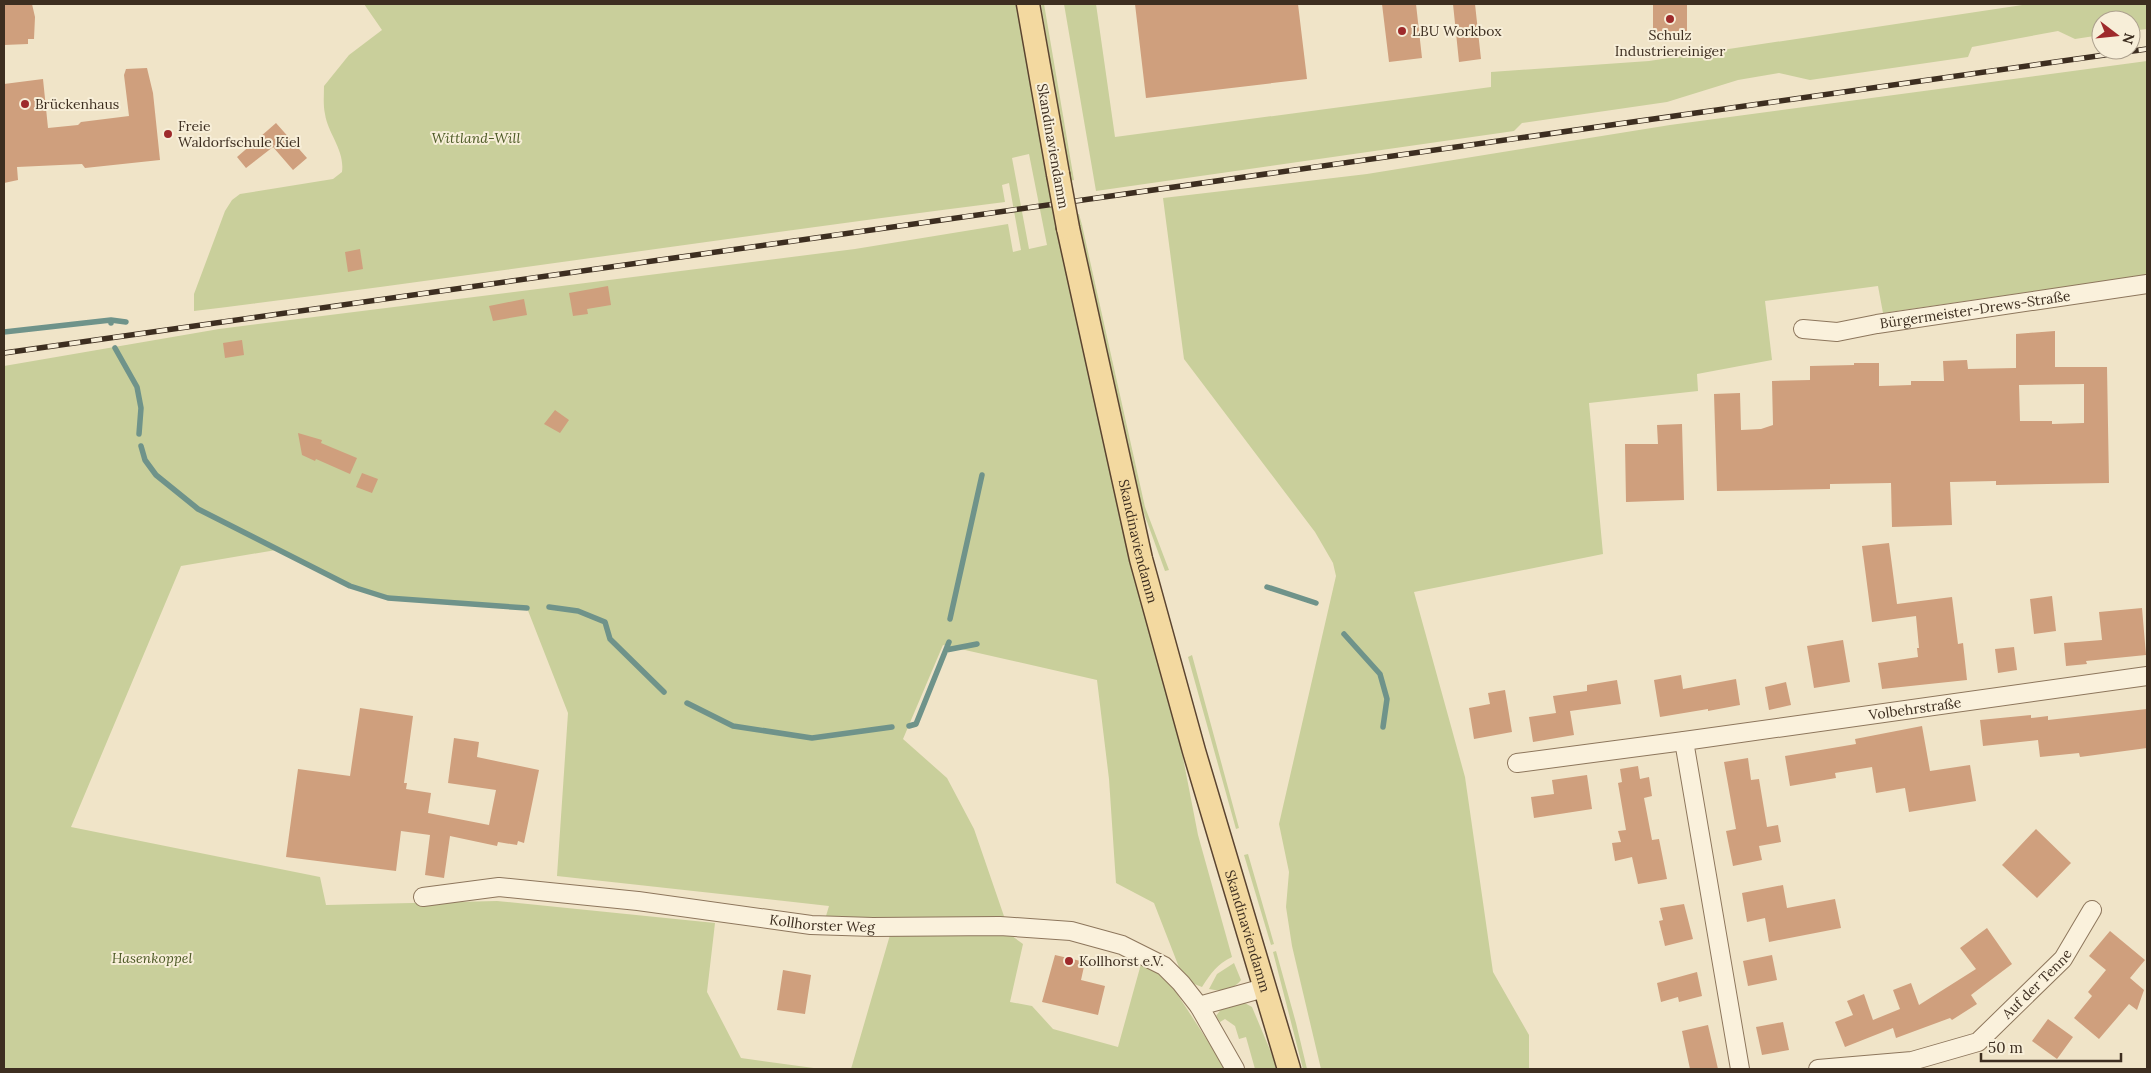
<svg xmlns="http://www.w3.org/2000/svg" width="2151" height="1073" viewBox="0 0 2151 1073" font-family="Lora,serif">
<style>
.green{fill:#c9cf9b;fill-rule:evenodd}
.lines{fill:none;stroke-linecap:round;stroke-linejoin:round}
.stream{stroke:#6f938a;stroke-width:5.5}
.building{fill:#cf9f7d;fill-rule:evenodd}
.minor-casing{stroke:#8d765c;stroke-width:20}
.major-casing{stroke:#5b4430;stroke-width:25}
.minor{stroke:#faf1dc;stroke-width:18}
.major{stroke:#f3d9a0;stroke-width:22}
.rail-casing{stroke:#3d2e20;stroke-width:5.5}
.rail{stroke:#f7eed8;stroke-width:4;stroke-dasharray:11;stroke-linecap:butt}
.major-bridge-casing{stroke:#5b4430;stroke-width:25;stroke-linecap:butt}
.major-bridge{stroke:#f3d9a0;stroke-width:22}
.poi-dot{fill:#9e2a2b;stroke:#f7eed8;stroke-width:2}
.labels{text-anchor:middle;stroke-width:4;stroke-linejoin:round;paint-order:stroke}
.poi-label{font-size:14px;fill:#3d2e20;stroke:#f7eed8;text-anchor:start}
.park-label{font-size:14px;font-style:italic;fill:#4d5a26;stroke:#f7eed8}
.street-label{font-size:14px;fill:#3d2e20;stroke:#f7eed8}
</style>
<rect width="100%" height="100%" fill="#f0e4c8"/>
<path class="green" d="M 364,4 L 1019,4 L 1058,230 L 1076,315 L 1120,509 L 1178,732 L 1198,835 L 1232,957 C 1217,964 1211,973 1202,987 L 1189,982 L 1182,975 L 1154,903 L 1116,883 L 1109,779 L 1097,680 L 943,645 L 903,739 L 947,778 L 974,829 L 1006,922 L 881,923 L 826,916 L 829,906 L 557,876 L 568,713 L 527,608 L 388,598 L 350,586 L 276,550 L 181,566 L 71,827 L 320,877 L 326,905 L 497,901 L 715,923 L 707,992 L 741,1058 L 821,1069 L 4,1069 L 4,366 L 219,329 L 855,249 L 1008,224 L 1013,252 L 1021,250 L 1009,183 L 1002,185 L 1005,202 C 734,236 464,278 194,311 L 194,294 L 225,211 L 232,200 L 240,194 L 333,179 L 342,172 C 345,150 328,134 325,114 C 323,105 324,95 324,86 L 349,55 L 382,30 ZM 1029,154 L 1047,245 L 1029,249 L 1012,158 Z
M 1041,4 L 1044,4 L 1074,180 L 1070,181 Z
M 1064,4 L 1096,4 L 1115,137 L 1491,87 L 1491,72 L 1649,61 L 2029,4 L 2147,4 L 2147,29 L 2131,31 L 2131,20 L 2101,20 L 2101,35 L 2075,39 L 2058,31 L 1972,47 L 1968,57 L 1810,80 L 1779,73 L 1738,80 L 1667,102 L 1522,123 L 1514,131 L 1096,191 Z
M 2147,61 L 2147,275 L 1883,313 L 1878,286 L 1765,301 L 1772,360 L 1697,374 L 1698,391 L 1589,403 L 1603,554 L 1414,592 L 1465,777 L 1493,972 L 1529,1035 L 1529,1069 L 1321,1069 L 1292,946 L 1286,907 L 1289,872 L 1279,824 L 1336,576 L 1333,563 L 1315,532 L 1184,359 L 1163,198 L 1367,174 L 1670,125 Z
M 1076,214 L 1079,214 L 1082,225 L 1145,507 L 1169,570 L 1165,571 L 1142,508 L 1107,361 Z
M 1192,655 L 1239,828 L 1236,829 L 1188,657 Z
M 1248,854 L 1274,944 L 1271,945 L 1244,855 Z
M 890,935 L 1012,936 L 1023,944 L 1010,1002 L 1032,1006 L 1053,1029 L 1118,1047 L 1141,964 L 1156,969 L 1170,983 L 1226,1069 L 851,1069 Z
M 1276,951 L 1296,1023 L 1307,1069 L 1303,1069 L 1273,952 Z
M 1234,963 L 1241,980 C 1232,991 1222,992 1209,989 L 1217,974 Z
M 1243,1002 L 1252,1007 L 1278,1069 L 1255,1069 L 1246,1037 L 1239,1039 L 1235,1026 L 1225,1019 L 1220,1022 L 1216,1016 L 1222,1008 Z"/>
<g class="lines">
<path class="stream" d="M 111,320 L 126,322
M 4,332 L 111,320 L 111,323
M 115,348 L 137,387 L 141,408 L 139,434
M 141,446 L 145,460 L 156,475 L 198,509 L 350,586 L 388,598 L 527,608
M 1267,587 L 1316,603
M 549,607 L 578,611 L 605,622 L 610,639 L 664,692
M 950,619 L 982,475
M 1344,634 L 1380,674 L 1387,699 L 1383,727
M 946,650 L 977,644
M 687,703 L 733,726 L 812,738 L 892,727
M 909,726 L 916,724 L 949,642"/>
</g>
<path class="building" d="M 4,4 L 32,4 L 35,17 L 34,39 L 28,39 L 28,44 L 4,45 Z
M 1135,4 L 1298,4 L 1307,79 L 1146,98 Z
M 1382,4 L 1416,4 L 1422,58 L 1389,62 Z
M 1453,4 L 1475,4 L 1481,59 L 1459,62 Z
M 1653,4 L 1687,4 L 1687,34 L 1653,34 Z
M 147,68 L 153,93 L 160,160 L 85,168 L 82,164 L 17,167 L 18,180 L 4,183 L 4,84 L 43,79 L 48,128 L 78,125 L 81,122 L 129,116 L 124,75 L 126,69 Z
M 276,123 L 307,158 L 293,170 L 273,147 L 246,168 L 237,157 Z
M 360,249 L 363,269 L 348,272 L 345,252 Z
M 608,286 L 611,305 L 587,309 L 588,314 L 573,316 L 569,293 Z
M 524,299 L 527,315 L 493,321 L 489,306 Z
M 2055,331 L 2055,367 L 2107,367 L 2109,483 L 1996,485 L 1996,481 L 1950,482 L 1952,525 L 1892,527 L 1891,483 L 1830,484 L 1830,489 L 1717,491 L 1714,394 L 1740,393 L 1741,430 L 1761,429 L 1773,425 L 1772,381 L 1810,380 L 1810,366 L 1854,365 L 1854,363 L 1879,363 L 1879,386 L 1911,385 L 1911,381 L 1944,381 L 1943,361 L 1967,360 L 1968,369 L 2016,368 L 2016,334 ZM 2084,384 L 2084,423 L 2052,424 L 2052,421 L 2020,421 L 2019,385 Z
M 242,340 L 244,355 L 225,358 L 223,343 Z
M 555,410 L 569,420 L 560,433 L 544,424 Z
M 1682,424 L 1684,500 L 1626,502 L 1625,444 L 1658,444 L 1657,425 Z
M 298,433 L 322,440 L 321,443 L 357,458 L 350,474 L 316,459 L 315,461 L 302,455 Z
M 362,473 L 378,479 L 372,493 L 356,487 Z
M 1889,543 L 1897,604 L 1952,597 L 1958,644 L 1963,643 L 1967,680 L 1882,689 L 1878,663 L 1918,657 L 1917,648 L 1919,648 L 1916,616 L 1872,622 L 1862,546 Z
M 2052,596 L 2056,631 L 2034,634 L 2030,599 Z
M 2142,608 L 2146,655 L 2086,661 L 2087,664 L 2066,666 L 2064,643 L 2102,640 L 2099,612 Z
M 1843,640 L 1850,682 L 1814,688 L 1807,646 Z
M 2014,647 L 2017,670 L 1998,673 L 1995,649 Z
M 1681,675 L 1683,689 L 1736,679 L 1740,705 L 1708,711 L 1708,709 L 1660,717 L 1654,680 Z
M 1617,680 L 1621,704 L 1570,711 L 1574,735 L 1533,742 L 1529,717 L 1556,713 L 1553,696 L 1587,691 L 1587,685 Z
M 1786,682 L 1791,705 L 1769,710 L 1765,687 Z
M 1505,690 L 1512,732 L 1474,739 L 1469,708 L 1490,704 L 1488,693 Z
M 360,708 L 413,716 L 404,783 L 407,783 L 406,789 L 431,793 L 428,813 L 489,825 L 496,790 L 448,783 L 454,738 L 479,742 L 477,757 L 539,770 L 524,843 L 518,841 L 517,845 L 498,842 L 497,846 L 450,836 L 444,878 L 425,875 L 430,835 L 401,831 L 396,871 L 286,857 L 298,769 L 350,776 Z
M 2147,709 L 2147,748 L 2080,757 L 2079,753 L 2040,757 L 2038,740 L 1983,746 L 1980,720 L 2031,715 L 2031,718 L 2048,716 L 2048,720 Z
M 1922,726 L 1930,771 L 1970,765 L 1976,801 L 1909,812 L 1905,788 L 1876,793 L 1872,767 L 1835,773 L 1836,778 L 1790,786 L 1785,756 L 1856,744 L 1855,739 Z
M 1748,758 L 1751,780 L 1759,779 L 1767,827 L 1778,825 L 1781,842 L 1759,846 L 1762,860 L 1733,866 L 1726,831 L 1736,829 L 1724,762 Z
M 1638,766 L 1640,779 L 1649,777 L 1652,796 L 1644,798 L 1652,840 L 1659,839 L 1667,879 L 1638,884 L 1632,857 L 1615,861 L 1612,843 L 1621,842 L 1618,831 L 1626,830 L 1618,783 L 1622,782 L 1620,769 Z
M 1587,775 L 1592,809 L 1534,818 L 1531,797 L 1554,794 L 1552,780 Z
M 2036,829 L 2071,863 L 2037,898 L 2002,865 Z
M 1783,885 L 1787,908 L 1835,899 L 1841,928 L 1769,942 L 1765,918 L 1747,922 L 1742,893 Z
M 1684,904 L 1693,939 L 1665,946 L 1659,921 L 1663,920 L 1660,908 Z
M 1987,928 L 2012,964 L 1971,995 L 1977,1004 L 1952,1020 L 1950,1018 L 1896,1038 L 1893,1028 L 1845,1047 L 1835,1022 L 1853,1015 L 1847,1001 L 1864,994 L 1873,1020 L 1900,1009 L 1893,990 L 1911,983 L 1919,1005 L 1976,969 L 1960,948 Z
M 2110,931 L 2145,960 L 2130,978 L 2144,990 L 2137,1010 L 2129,1004 L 2099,1039 L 2074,1018 L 2092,996 L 2088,992 L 2106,970 L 2089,956 Z
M 1055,955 L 1085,962 L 1081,980 L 1105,986 L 1098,1015 L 1042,1002 Z
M 1772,955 L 1777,980 L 1748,986 L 1743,961 Z
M 783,970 L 811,975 L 805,1014 L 777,1010 Z
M 1697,972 L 1702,996 L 1679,1002 L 1678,997 L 1661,1002 L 1657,983 Z
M 2048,1019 L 2073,1037 L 2057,1059 L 2032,1041 Z
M 1783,1022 L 1789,1050 L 1762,1055 L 1756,1027 Z
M 1708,1025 L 1718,1069 L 1690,1069 L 1682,1031 Z"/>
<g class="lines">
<g class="minor-casing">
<g id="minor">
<path id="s1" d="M 1803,329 L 1837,332 L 1877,324 L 2147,284"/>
<path d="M 1517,763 L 1684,741"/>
<path id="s2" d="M 423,897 L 499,887 L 638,901 L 811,925 L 873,927 L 1000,926 L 1071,931 L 1122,945 L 1164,966 L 1181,983 L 1199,1006 L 1235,1069"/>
<path d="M 1199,1006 L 1264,988"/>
<path id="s3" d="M 1740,1069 L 1684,741 L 2147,676"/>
<path id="s4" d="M 1818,1069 L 1912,1061 L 1978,1042 L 2063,959 L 2092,910"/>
</g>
</g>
<g class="major-casing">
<g id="major">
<path d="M 1028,4 L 1058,174"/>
<path id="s5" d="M 1068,228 L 1141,559 L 1194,751 L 1289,1069"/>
</g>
</g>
<use href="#minor" class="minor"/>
<use href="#major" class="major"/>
<g class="rail-casing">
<path id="rail" d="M 4,353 L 2147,49"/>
</g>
<use href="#rail" class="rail"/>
<g class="major-bridge-casing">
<path id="major-bridge" d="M 1058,174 L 1068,228"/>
</g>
<use href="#major-bridge" class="major-bridge"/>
</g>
<g class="poi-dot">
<circle cx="1670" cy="19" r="5"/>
<circle cx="1402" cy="31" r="5"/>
<circle cx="25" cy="104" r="5"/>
<circle cx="168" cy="134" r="5"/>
<circle cx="1069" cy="961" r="5"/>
</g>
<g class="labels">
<g class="poi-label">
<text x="1412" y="36">LBU Workbox</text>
<text x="1670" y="40" text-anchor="middle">Schulz<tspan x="1670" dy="16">Industriereiniger</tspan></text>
<text x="35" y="109">Brückenhaus</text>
<text x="178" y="131">Freie<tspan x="178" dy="16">Waldorfschule Kiel</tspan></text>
<text x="1079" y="966">Kollhorst e.V.</text>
</g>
<g class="park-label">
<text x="476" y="143">Wittland-Will</text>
<text x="152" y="963">Hasenkoppel</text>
</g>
<g class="street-label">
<text transform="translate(1053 146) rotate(80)" y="5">Skandinaviendamm</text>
<text dy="5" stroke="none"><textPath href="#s1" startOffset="174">Bürgermeister-Drews-Straße</textPath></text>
<text dy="5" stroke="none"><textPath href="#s5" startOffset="321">Skandinaviendamm</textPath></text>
<text dy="5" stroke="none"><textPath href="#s3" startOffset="566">Volbehrstraße</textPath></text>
<text dy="5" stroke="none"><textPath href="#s2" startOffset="402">Kollhorster Weg</textPath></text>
<text dy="5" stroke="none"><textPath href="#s5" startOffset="726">Skandinaviendamm</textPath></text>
<text dy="5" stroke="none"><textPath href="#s4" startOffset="246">Auf der Tenne</textPath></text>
</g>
</g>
<rect width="2151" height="1073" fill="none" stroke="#3d2e20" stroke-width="10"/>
<g transform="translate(2116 35) rotate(106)"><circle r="24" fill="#f7eed8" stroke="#ada18e"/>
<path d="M0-4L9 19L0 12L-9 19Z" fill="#9e2a2b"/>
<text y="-8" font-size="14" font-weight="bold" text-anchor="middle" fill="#3d2e20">N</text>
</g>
<path d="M1981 1053v8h140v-8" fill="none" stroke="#3d2e20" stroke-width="2.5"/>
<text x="1988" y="1053" font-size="15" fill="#3d2e20" stroke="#f7eed8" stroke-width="4" paint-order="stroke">50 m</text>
</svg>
